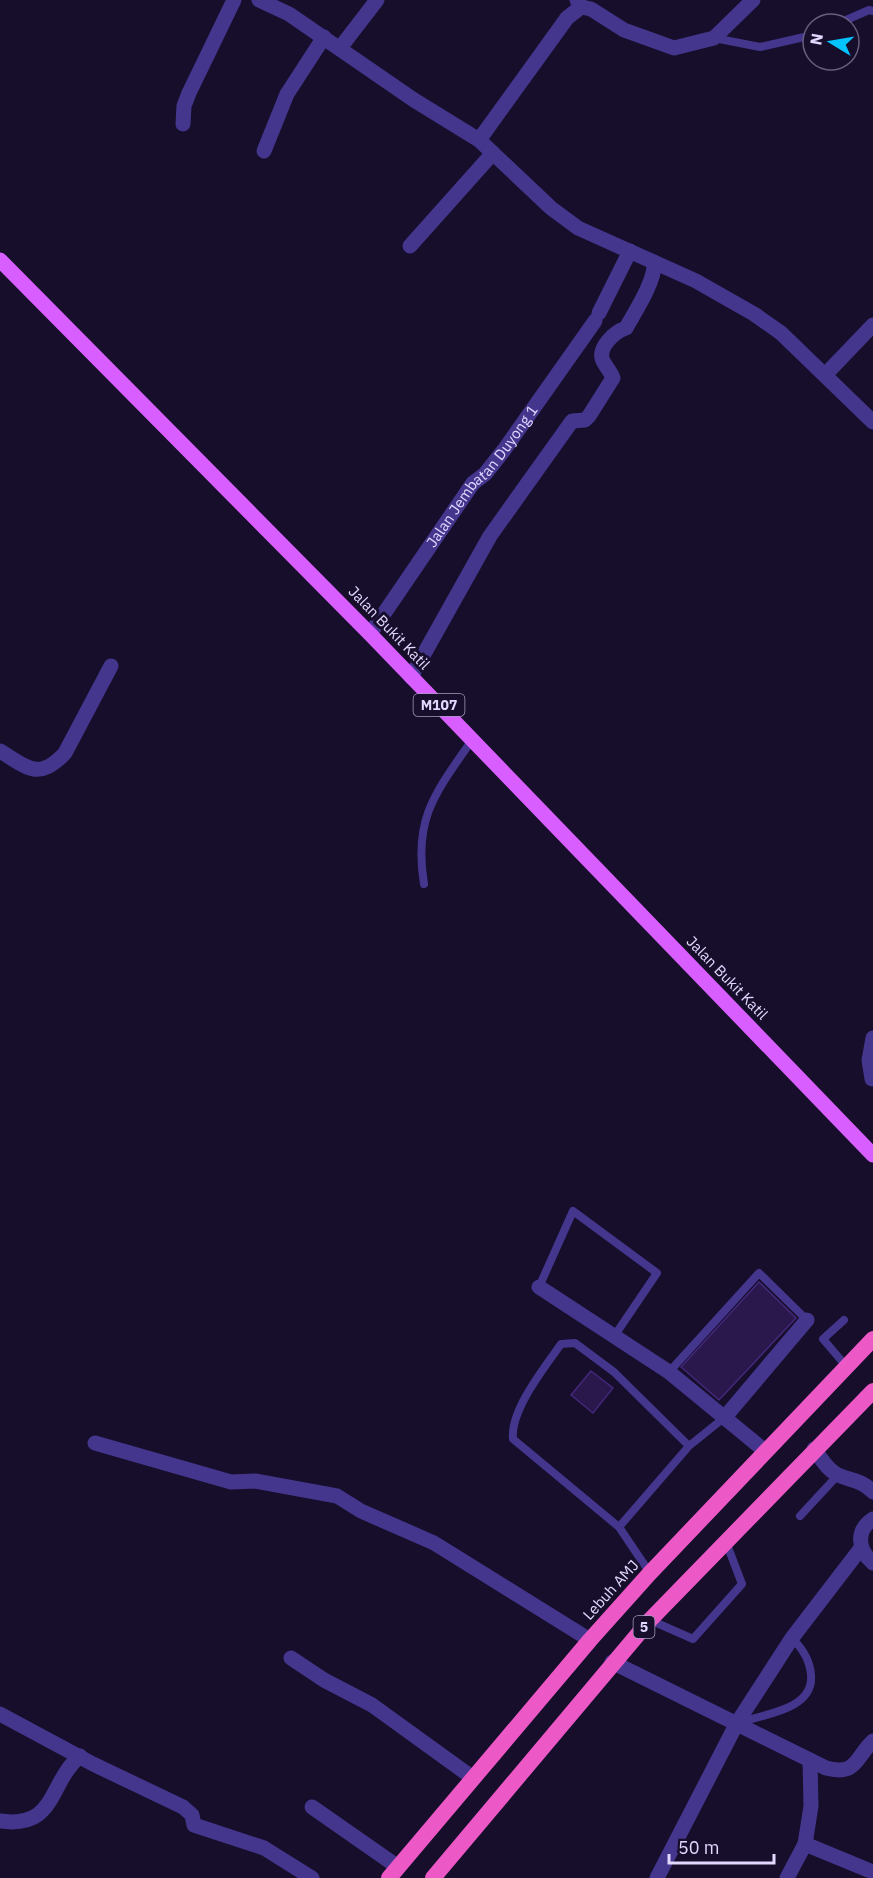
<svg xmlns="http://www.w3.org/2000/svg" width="873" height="1878" viewBox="0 0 873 1878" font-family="'IBM Plex Sans',sans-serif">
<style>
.building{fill:#2a184d;stroke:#43287b;stroke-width:1.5}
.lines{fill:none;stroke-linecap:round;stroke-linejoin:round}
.service{stroke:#44358d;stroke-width:8}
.minor{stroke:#44358d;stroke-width:15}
.primary{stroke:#d85eff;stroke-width:15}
.trunk{stroke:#ec58c6;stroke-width:16}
.labels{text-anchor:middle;stroke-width:6;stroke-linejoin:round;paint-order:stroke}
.shield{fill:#160e2a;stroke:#a49bbf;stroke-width:1.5}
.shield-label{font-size:14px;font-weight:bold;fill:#e1d7ff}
.street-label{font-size:15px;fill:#e1d7ff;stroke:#160e2a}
</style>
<rect width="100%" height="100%" fill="#160e2a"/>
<path class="building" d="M 759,1282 L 796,1318 L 719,1400 L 681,1367 Z
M 591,1371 L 613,1388 L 593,1413 L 571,1395 Z"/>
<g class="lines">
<path class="service" d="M 837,24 L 869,10 L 873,11
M 714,38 L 760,47 L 813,35
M 424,884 C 413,818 436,792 472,740
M 539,1287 L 573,1211 L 657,1273 L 615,1335
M 844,1320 L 823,1339 L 846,1366
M 669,1372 L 759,1273 L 807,1320
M 800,1516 L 838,1475
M 619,1527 L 513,1439 C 510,1410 545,1367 561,1344 L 575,1343 L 614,1372 L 689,1446
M 650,1573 L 619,1527 L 689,1446 L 725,1417
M 650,1620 L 693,1639 L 742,1584 L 726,1542
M 741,1722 C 766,1714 814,1709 811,1675 C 810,1660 802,1648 792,1638"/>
<g class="minor">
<path d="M 259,0 L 289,14 L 414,100 L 479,140 L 551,208 L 578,228 L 696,281 L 754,314 L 781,333 L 873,422"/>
<path d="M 581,7 L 591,9 L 624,30 L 674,48 L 714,38 L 753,0"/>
<path d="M 340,48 L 377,0"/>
<path d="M 183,124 L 184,106 L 189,93 L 234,0"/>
<path d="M 479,140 L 567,18 L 581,7 L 577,0"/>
<path d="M 264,151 L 287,94 L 324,37"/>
<path d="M 410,246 L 493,153"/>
<path d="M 599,313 L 630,251"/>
<path d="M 825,375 L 873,325"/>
<path id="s1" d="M 370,634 L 473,483 L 485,474 L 504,450 L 595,321"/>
<path d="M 411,677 L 490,536 L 572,421 L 585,420 L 589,416 L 613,378 C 611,372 606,367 603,361 C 597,348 614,332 626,328 C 635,312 656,280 654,262"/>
<path d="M 0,751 C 28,768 39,781 65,753 L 111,666"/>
<path d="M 872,1079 L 869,1060 L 873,1038"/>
<path d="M 539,1287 L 669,1372 L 765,1451"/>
<path d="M 725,1417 L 807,1320"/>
<path d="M 95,1443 L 231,1482 L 255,1481 L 337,1496 L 361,1511 L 434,1543 L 590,1640"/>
<path d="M 814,1449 C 821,1458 827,1470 838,1475 C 852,1481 862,1480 873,1492"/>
<path d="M 873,1519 C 855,1531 858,1550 873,1563"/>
<path d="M 291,1658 L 324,1680 L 372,1705 L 473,1778"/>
<path d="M 612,1662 L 826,1768 C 857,1776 855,1758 873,1741"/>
<path d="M 0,1714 L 93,1764 L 183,1807 L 192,1815 L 194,1825 L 264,1848 L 312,1878"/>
<path d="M 312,1807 L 398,1867"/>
<path d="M 0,1821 C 57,1829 48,1783 80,1756"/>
<path d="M 805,1844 L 873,1872"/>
<path d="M 657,1878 L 737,1723 L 792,1638 L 861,1548"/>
<path d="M 787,1878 L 805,1844 L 811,1806 L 810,1760"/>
</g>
<path class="primary" d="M 0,260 L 370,634 L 873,1155"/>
<path class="trunk" d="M 389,1878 L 590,1640 L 650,1573 L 873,1339
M 433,1878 L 650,1620 L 873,1391"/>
</g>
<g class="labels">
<g class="shield">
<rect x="413.5" y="694" width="51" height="22" rx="4.5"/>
<rect x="633.5" y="1616" width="21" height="22" rx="4.5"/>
</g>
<g class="shield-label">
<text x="439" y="710">M107</text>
<text x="644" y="1632">5</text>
</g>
<g class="street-label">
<text dy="5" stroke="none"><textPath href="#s1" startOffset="194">Jalan Jembatan Duyong 1</textPath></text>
<text transform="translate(389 628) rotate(46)" y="5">Jalan Bukit Katil</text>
<text transform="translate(727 978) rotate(46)" y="5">Jalan Bukit Katil</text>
<text transform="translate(611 1590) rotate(-48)" y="5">Lebuh AMJ</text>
</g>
</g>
<g transform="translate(831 42) rotate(281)"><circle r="28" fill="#160e2a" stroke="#675e7f" stroke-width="1.5"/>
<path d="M0-4.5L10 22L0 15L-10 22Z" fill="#03c4ff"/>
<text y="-9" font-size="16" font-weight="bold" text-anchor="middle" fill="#e1d7ff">N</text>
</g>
<path d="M669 1854v9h105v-9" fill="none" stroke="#e1d7ff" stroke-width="3"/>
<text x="678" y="1854" font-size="18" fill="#e1d7ff" stroke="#160e2a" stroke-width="4.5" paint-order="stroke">50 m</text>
</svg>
